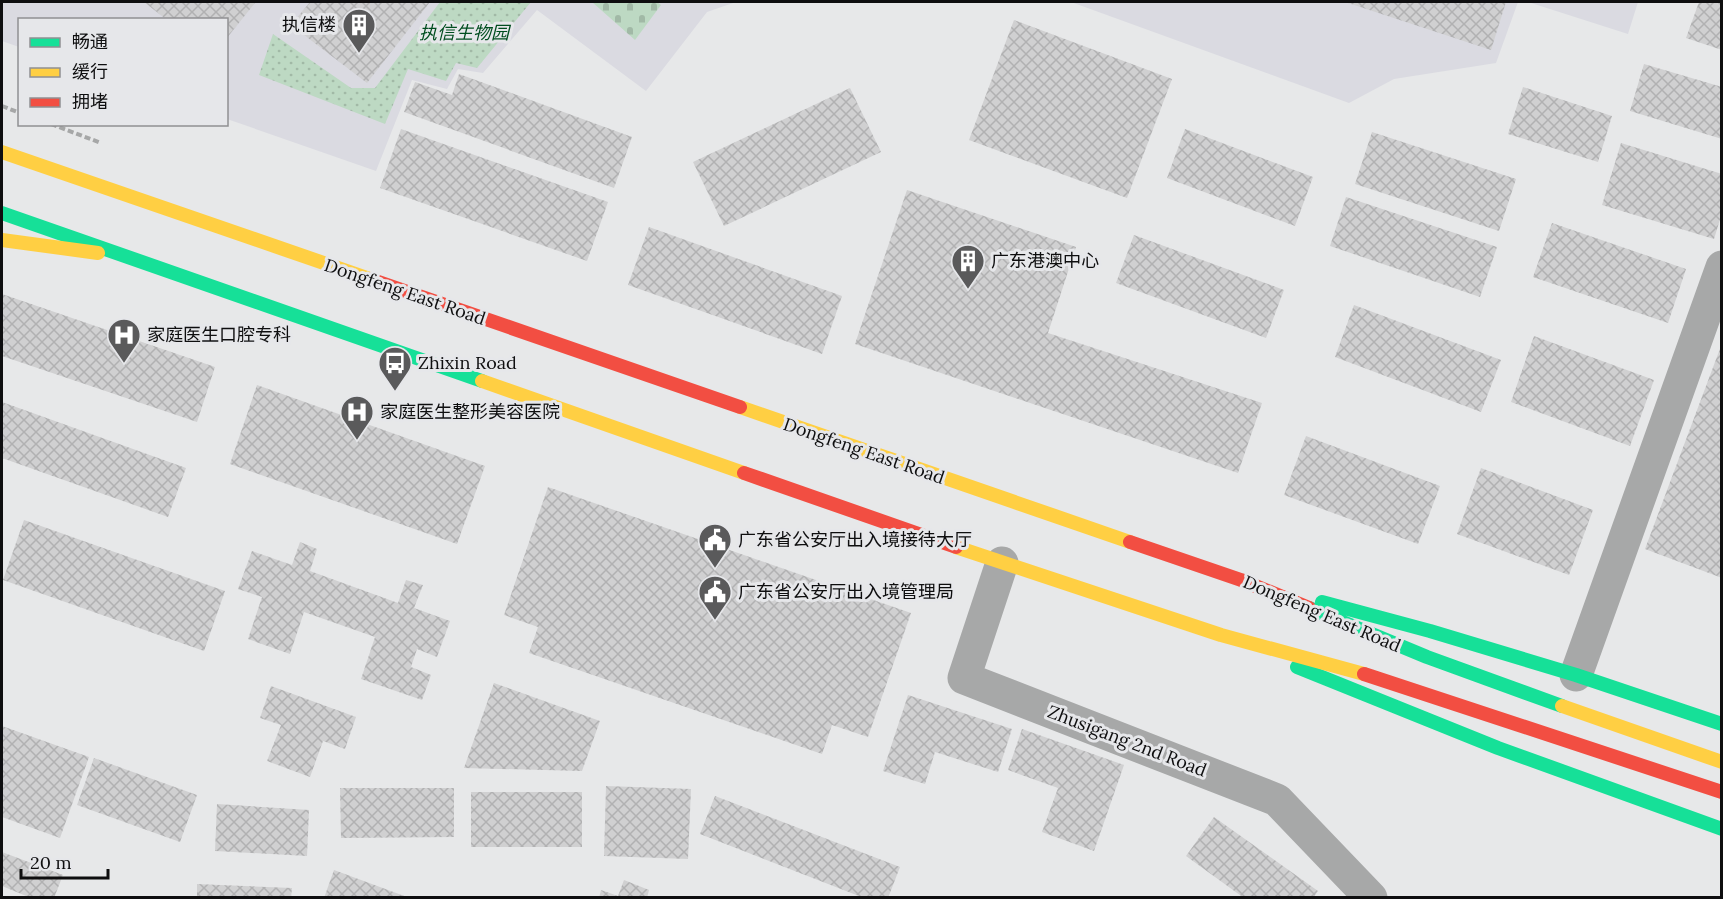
<svg xmlns="http://www.w3.org/2000/svg" width="1723" height="899" viewBox="0 0 1723 899" font-family="Lora,'Noto Sans SC',serif">
<style>
.built{fill:#dadae1}
.cemetery{fill:url(#cemetery-stones)}
.park{fill:url(#park-dots)}
.building{fill:url(#building-cross-hatch)}
.lines{fill:none;stroke-linecap:round;stroke-linejoin:round}
.path{stroke:#a6a7a7;stroke-width:4;stroke-dasharray:6 3;stroke-linecap:butt}
.street{stroke:#a7a8a8;stroke-width:33}
.fast{stroke:#16e098;stroke-width:14}
.slow{stroke:#ffcf43;stroke-width:14}
.jam{stroke:#f24e42;stroke-width:14}
.labels{text-anchor:middle;stroke-width:6;stroke-linejoin:round;paint-order:stroke}
.poi-label{font-size:18px;fill:#0e0e0f;stroke:#e6e7ea;text-anchor:start}
.park-label{font-size:18px;font-style:italic;fill:#004d1f;stroke:#e6e7ea}
.street-label{font-size:18px;fill:#0e0e0f;stroke:#e6e7ea}
</style>
<defs>
<pattern id="cemetery-stones" width="16" height="16" patternUnits="userSpaceOnUse" patternTransform="scale(1.5)"><rect width="16" height="16" fill="#bdd9c3"/><path d="M2 7V4a2 2 0 0 1 4 0v3zM10 15v-3a2 2 0 0 1 4 0v3z" fill="#a1b9a6"/></pattern>
<pattern id="park-dots" width="8" height="8" patternUnits="userSpaceOnUse" patternTransform="scale(1.5)"><rect width="8" height="8" fill="#bdd9c3"/><path d="M2 2h.1M6 6h.1" fill="none" stroke="#a1b9a6" stroke-width="1.8" stroke-linecap="round"/></pattern>
<pattern id="building-cross-hatch" width="8" height="8" patternUnits="userSpaceOnUse" patternTransform="scale(1.5)"><rect width="8" height="8" fill="#d0d0d1"/><path d="M0 0l8 8M0 8l8-8" fill="none" stroke="#b1b1b2"/></pattern>
</defs>
<rect width="100%" height="100%" fill="#e7e8e9"/>
<path class="built" d="M 2,2 L 736,2 L 707,12 L 646,91 L 537,10 L 483,73 L 458,69 L 447,89 L 412,80 L 376,171 L 227,119 L 226,20 L 20,20 L 19,47 L 2,41 Z
M 1071,2 L 1518,2 L 1496,63 L 1394,79 L 1349,103 Z
M 1528,2 L 1638,2 L 1628,34 Z"/>
<path class="cemetery" d="M 592,2 L 657,2 L 661,5 L 635,40 Z"/>
<path class="park" d="M 440,2 L 531,2 L 477,68 L 456,63 L 446,81 L 408,69 L 385,124 L 259,75 L 273,34 L 351,88 L 375,88 Z"/>
<path class="building" d="M 144,2 L 253,2 L 255,3 L 226,39 L 226,20 L 167,20 Z
M 310,2 L 430,2 L 367,83 L 291,25 Z
M 1345,2 L 1506,2 L 1491,50 Z
M 1699,2 L 1722,2 L 1722,50 L 1686,38 Z
M 1014,20 L 1172,79 L 1127,198 L 969,140 Z
M 1644,64 L 1722,87 L 1722,139 L 1630,111 Z
M 459,74 L 632,137 L 614,188 L 404,112 L 415,82 L 452,95 Z
M 1523,87 L 1612,116 L 1598,162 L 1508,134 Z
M 850,88 L 881,152 L 724,226 L 693,162 Z
M 401,129 L 608,202 L 587,261 L 380,188 Z
M 1185,129 L 1313,177 L 1295,226 L 1167,178 Z
M 1372,132 L 1516,179 L 1499,231 L 1355,184 Z
M 1621,143 L 1722,174 L 1722,213 L 1714,239 L 1602,205 Z
M 907,190 L 1076,247 L 1048,333 L 1262,403 L 1238,473 L 855,344 Z
M 1346,197 L 1497,247 L 1480,297 L 1330,246 Z
M 1552,223 L 1686,269 L 1668,323 L 1533,277 Z
M 649,227 L 842,296 L 822,354 L 628,285 Z
M 1134,235 L 1284,290 L 1266,338 L 1116,283 Z
M 2,294 L 215,367 L 197,422 L 2,356 Z
M 1354,305 L 1501,360 L 1481,412 L 1335,357 Z
M 1534,336 L 1654,380 L 1630,446 L 1511,402 Z
M 1721,346 L 1722,346 L 1722,578 L 1645,549 Z
M 257,385 L 485,466 L 457,544 L 230,464 Z
M 2,402 L 186,468 L 168,517 L 2,458 Z
M 1306,436 L 1440,486 L 1418,544 L 1284,495 Z
M 1481,468 L 1593,510 L 1569,575 L 1457,534 Z
M 548,487 L 911,613 L 868,737 L 832,725 L 822,754 L 529,653 L 538,627 L 504,615 Z
M 24,520 L 225,591 L 204,651 L 3,580 Z
M 300,542 L 317,549 L 310,571 L 398,603 L 406,580 L 423,585 L 414,608 L 450,621 L 437,657 L 417,649 L 411,667 L 431,675 L 422,700 L 361,679 L 375,637 L 304,612 L 290,654 L 248,639 L 262,597 L 238,589 L 252,551 L 292,565 Z
M 494,683 L 600,721 L 582,771 L 464,768 Z
M 271,686 L 356,717 L 345,749 L 323,741 L 310,777 L 267,761 L 281,725 L 260,718 Z
M 908,695 L 1012,729 L 998,772 L 935,752 L 925,784 L 883,771 Z
M 2,726 L 89,757 L 60,838 L 2,817 Z
M 1022,729 L 1124,765 L 1094,851 L 1042,832 L 1058,788 L 1008,770 Z
M 94,758 L 197,795 L 180,842 L 77,805 Z
M 606,786 L 691,789 L 688,859 L 604,856 Z
M 340,788 L 454,788 L 454,837 L 341,838 Z
M 471,792 L 582,792 L 582,847 L 471,847 Z
M 715,796 L 900,867 L 888,898 L 864,898 L 700,834 Z
M 217,804 L 309,810 L 307,856 L 215,851 Z
M 1214,817 L 1318,891 L 1313,898 L 1244,898 L 1186,856 Z
M 2,852 L 63,875 L 54,898 L 31,898 L 2,886 Z
M 334,870 L 407,897 L 407,898 L 324,898 Z
M 624,880 L 649,890 L 647,898 L 599,898 L 601,890 L 618,896 Z
M 197,884 L 292,888 L 291,898 L 197,898 Z"/>
<g class="lines">
<path class="path" d="M 2,106 L 20,113
M 51,124 L 101,143"/>
<path class="street" d="M 1002,563 L 964,678 L 1277,800 L 1371,898
M 1576,675 L 1722,267"/>
<path class="fast" d="M 2,213 L 482,381
M 1322,602 L 1430,631 L 1576,675 L 1722,724
M 1309,608 L 1427,657 L 1562,706
M 1297,667 L 1498,748 L 1722,829"/>
<path class="slow" d="M 2,152 L 370,279
M 2,240 L 98,253
M 482,381 L 744,473
M 740,407 L 1130,542
M 956,547 L 1221,635 L 1364,674
M 1562,706 L 1722,762"/>
<path class="jam" d="M 370,279 L 740,407
M 744,473 L 956,547
M 1130,542 L 1241,580 L 1309,608
M 1364,674 L 1722,792"/>
</g>
<defs>
<g id="building-pin" transform="scale(1.725)"><path d="M0 17L-7.5 6A9.5 9.5 0 1 1 7.5 6Z" fill="#5a5a5b" stroke="#e6e7ea"/><path d="M-4-6H4V6H1V3H-1V6H-4ZM-2.5-4.3h1.7v1.8h-1.7ZM.8-4.3h1.7v1.8H.8ZM-2.5-1h1.7V.8h-1.7ZM.8-1h1.7V.8H.8Z" fill="#fff"/></g>
<g id="hospital-pin" transform="scale(1.725)"><path d="M0 17L-7.5 6A9.5 9.5 0 1 1 7.5 6Z" fill="#5a5a5b" stroke="#e6e7ea"/><path d="M-5-5h3v3.5h4V-5h3V5h-3V1.5h-4V5h-3Z" fill="#fff"/></g>
<g id="bus-pin" transform="scale(1.725)"><path d="M0 17L-7.5 6A9.5 9.5 0 1 1 7.5 6Z" fill="#5a5a5b" stroke="#e6e7ea"/><path d="M-5-6H5V4H4V6H2V4H-2V6H-4V4H-5ZM-3.5-4V0h7V-4ZM-3.5 1.2v1.5H-2V1.2ZM2 1.2v1.5H3.5V1.2Z" fill="#fff"/></g>
<g id="civic-pin" transform="scale(1.725)"><path d="M0 17L-7.5 6A9.5 9.5 0 1 1 7.5 6Z" fill="#5a5a5b" stroke="#e6e7ea"/><path d="M-.6-6.5H3V-4.5H.6V-3L4-1V1h2V6H-6V1h2V-1L-.6-3ZM-1.2 2.5V6h2.4V2.5Z" fill="#fff"/></g>
</defs>
<g fill-rule="evenodd">
<use href="#building-pin" x="359" y="25"/>
<use href="#building-pin" x="968" y="261"/>
<use href="#hospital-pin" x="124" y="335"/>
<use href="#bus-pin" x="395" y="363"/>
<use href="#hospital-pin" x="357" y="412"/>
<use href="#civic-pin" x="715" y="540"/>
<use href="#civic-pin" x="715" y="592"/>
</g>
<g class="labels">
<g class="poi-label">
<text x="336" y="31" text-anchor="end">执信楼</text>
<text x="991" y="267">广东港澳中心</text>
<text x="147" y="341">家庭医生口腔专科</text>
<text x="418" y="369">Zhixin Road</text>
<text x="380" y="418">家庭医生整形美容医院</text>
<text x="738" y="546">广东省公安厅出入境接待大厅</text>
<text x="738" y="598">广东省公安厅出入境管理局</text>
</g>
<g class="park-label">
<text x="464" y="39">执信生物园</text>
</g>
<g class="street-label">
<text transform="translate(405 292) rotate(19)" y="6">Dongfeng East Road</text>
<text transform="translate(864 451) rotate(19)" y="6">Dongfeng East Road</text>
<text transform="translate(1322 614) rotate(23)" y="6">Dongfeng East Road</text>
<text transform="translate(1127 741) rotate(21)" y="6">Zhusigang 2nd Road</text>
</g>
</g>
<rect width="1723" height="899" fill="none" stroke="#0e0e0f" stroke-width="6"/>
<rect x="18" y="18" width="210" height="108" fill="#e6e7ea" stroke="#909092" stroke-width="1.5"/>
<rect x="30" y="38" width="30" height="9" fill="#16e098" stroke="#909092" stroke-width="1.5"/>
<text x="72" y="48" font-size="18" fill="#0e0e0f">畅通</text>
<rect x="30" y="68" width="30" height="9" fill="#ffcf43" stroke="#909092" stroke-width="1.5"/>
<text x="72" y="78" font-size="18" fill="#0e0e0f">缓行</text>
<rect x="30" y="98" width="30" height="9" fill="#f24e42" stroke="#909092" stroke-width="1.5"/>
<text x="72" y="108" font-size="18" fill="#0e0e0f">拥堵</text>
<path d="M21 869v9h87v-9" fill="none" stroke="#0e0e0f" stroke-width="3"/>
<text x="30" y="869" font-size="18" fill="#0e0e0f" stroke="#e6e7ea" stroke-width="4.5" paint-order="stroke">20 m</text>
</svg>
